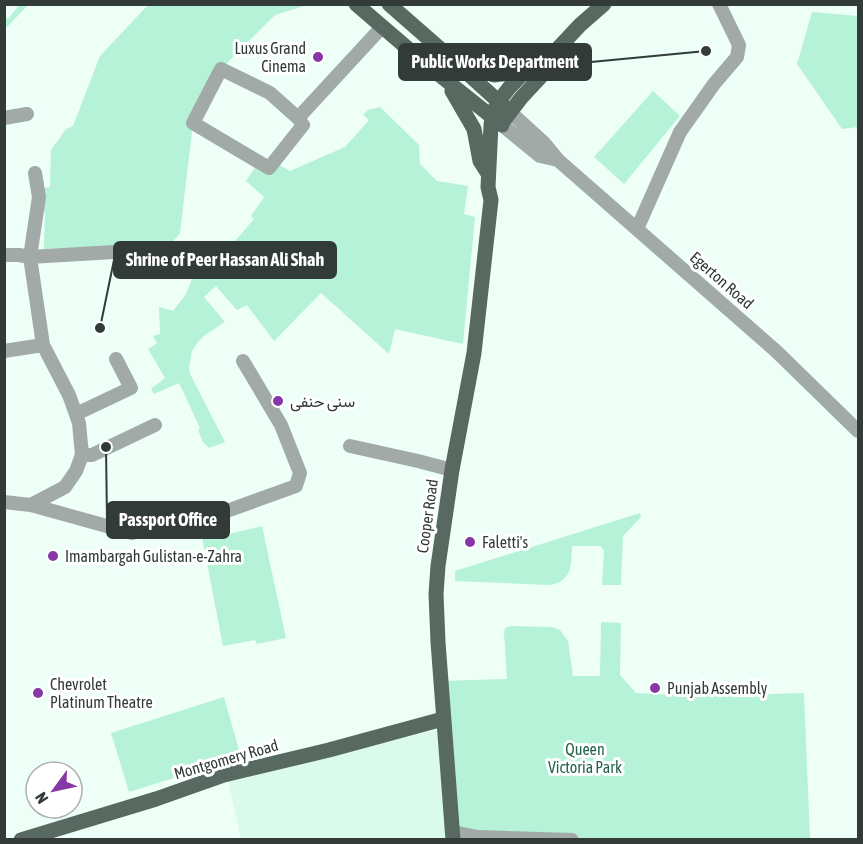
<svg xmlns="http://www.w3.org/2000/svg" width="863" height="844" viewBox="0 0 863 844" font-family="'Asap Condensed',Vazirmatn,sans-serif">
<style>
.built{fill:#dafaeb}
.green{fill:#b6f2d7}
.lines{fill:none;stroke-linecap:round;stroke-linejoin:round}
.minor{stroke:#a1aaa6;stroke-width:14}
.major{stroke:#586961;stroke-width:15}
.poi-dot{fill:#8837a7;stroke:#fff;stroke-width:2}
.labels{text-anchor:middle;stroke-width:6;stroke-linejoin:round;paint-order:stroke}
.poi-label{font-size:16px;fill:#323b37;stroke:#fff;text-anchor:start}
.street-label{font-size:16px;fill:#323b37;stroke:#fff}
.park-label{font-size:16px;fill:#26634c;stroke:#fff}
.leader{fill:none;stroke:#323b37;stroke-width:2}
.callout-dot{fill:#323b37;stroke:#fff;stroke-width:2}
.callout{fill:#323b37;stroke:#323b37;stroke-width:2}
.callout-label{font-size:18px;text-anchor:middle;font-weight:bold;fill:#fff}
</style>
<rect width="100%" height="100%" fill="#edfff6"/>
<path class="built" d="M 442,729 L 456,839 L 241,839 L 227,776 Z"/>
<path class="green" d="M 19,5 L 28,5 L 5,29 L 5,16 L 8,19 Z
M 148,5 L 307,5 L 275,15 L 223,67 L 193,123 L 180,233 L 171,244 L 44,249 L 45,213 L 38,189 L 50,187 L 51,150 L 66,129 L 73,126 L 100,56 Z
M 812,12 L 858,16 L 858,127 L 842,129 L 797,64 Z
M 653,91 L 680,116 L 624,184 L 594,157 Z
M 380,107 L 419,145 L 420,164 L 437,181 L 468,186 L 464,214 L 475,217 L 463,344 L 395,329 L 389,354 L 321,293 L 274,341 L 247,305 L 237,310 L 216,286 L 204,297 L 225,322 L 205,335 L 198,342 L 192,351 L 189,367 L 190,374 L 225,442 L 209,448 L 203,442 L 198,430 L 200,428 L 179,383 L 154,394 L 151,389 L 165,378 L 148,349 L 157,343 L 153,336 L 160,334 L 159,307 L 173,311 L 186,294 L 193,276 L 200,262 L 210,270 L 254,219 L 251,216 L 264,197 L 246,181 L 259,162 L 274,162 L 290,171 L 345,147 L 369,120 L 363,115 L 368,110 Z
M 640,513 L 641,517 L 623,536 L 621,585 L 602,585 L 604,550 L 600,546 L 572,546 C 571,564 573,581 550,585 L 455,581 L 455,571 Z
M 222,526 L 225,535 L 262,526 L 286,638 L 257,644 L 255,640 L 223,646 L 202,537 L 204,531 Z
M 601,622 L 621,623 L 620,675 L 636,693 L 693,696 L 804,693 L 810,839 L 581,840 L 455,835 L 439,681 L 507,679 L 504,633 L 505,628 L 510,626 L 552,627 L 560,630 L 568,641 L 573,676 L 600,676 Z
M 224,697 L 241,757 L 129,792 L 111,733 Z"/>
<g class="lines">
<path class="minor" d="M 510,112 L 544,143 L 558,160 L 776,351 L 858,431
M 4,118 L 27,114
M 298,118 L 270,93 L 221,69 L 193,123 L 269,168 L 303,125 L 298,118 L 382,27
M 502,125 L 540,156 L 558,160
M 637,229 L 680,132 L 714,84 L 737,57 L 739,45 L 719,4
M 4,255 L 19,255 L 30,257 L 164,249
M 4,351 L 43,345
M 76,414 L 131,388 L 116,359
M 350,446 L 418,461 L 452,470
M 82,455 L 92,455 L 155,425
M 4,502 L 31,505 L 132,533 L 213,516 L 296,486 L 300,473 L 281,425 L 243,361
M 31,505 L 65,487 L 76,471 L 82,455 L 79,423 L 69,395 L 43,345 L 30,257 L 39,197 L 35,173
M 453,832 L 478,837 L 572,840"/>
<path class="major" d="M 356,4 L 427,65 L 502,125
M 389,4 L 454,61 L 510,112
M 454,61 L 474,63 L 486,72 L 494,75 L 510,73 L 527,69
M 452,91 L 474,129 L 480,161 L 487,172
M 505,119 L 521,98 L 547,70 L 550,57
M 21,840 L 156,799 L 224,775 L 329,750 L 443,719
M 453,840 L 438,642 L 436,594 L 438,566 L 452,470 L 474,353 L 491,200 L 488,187 L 491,125 L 493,112 L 499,101 L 509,88 L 527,69 L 538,60 L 550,57 L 580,25 L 604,4"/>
</g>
<g class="poi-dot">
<circle cx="318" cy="57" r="6"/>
<circle cx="278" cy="401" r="6"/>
<circle cx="470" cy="542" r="6"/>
<circle cx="53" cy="556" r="6"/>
<circle cx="655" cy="688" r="6"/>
<circle cx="38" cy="693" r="6"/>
</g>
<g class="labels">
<g class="poi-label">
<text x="306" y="54" text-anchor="end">Luxus Grand<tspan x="306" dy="18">Cinema</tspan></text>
<text x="290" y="407">سنی حنفی</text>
<text x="482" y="548">Faletti's</text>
<text x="65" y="562">Imambargah Gulistan-e-Zahra</text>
<text x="50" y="690">Chevrolet<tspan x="50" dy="18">Platinum Theatre</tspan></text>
<text x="667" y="694">Punjab Assembly</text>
</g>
<g class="street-label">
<text transform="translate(722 280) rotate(41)" y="6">Egerton Road</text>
<text transform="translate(427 516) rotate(-82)" y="6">Cooper Road</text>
<text transform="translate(226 759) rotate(-16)" y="6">Montgomery Road</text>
</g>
<g class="park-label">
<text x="585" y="755">Queen<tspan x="585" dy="18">Victoria Park</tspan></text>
</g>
</g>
<path class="leader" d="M706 51L591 62M100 328L114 260M106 447L107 520"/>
<g class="callout-dot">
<circle cx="706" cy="51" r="6"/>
<circle cx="100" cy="328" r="6"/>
<circle cx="106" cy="447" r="6"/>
</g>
<g class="callout">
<rect x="399" y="44" width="192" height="36" rx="6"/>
<rect x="114" y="242" width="222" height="36" rx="6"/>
<rect x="107" y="502" width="122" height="36" rx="6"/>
</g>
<g class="callout-label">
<text x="495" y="68">Public Works Department</text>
<text x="225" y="266">Shrine of Peer Hassan Ali Shah</text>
<text x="168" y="526">Passport Office</text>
</g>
<rect width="863" height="844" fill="none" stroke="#323b37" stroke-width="12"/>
<g transform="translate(54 790) rotate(237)"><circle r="28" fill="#ffffff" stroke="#adb1af" stroke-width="1.5"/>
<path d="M0-4.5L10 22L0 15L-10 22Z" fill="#8837a7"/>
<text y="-9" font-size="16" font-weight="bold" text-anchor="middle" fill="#323b37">N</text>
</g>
</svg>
